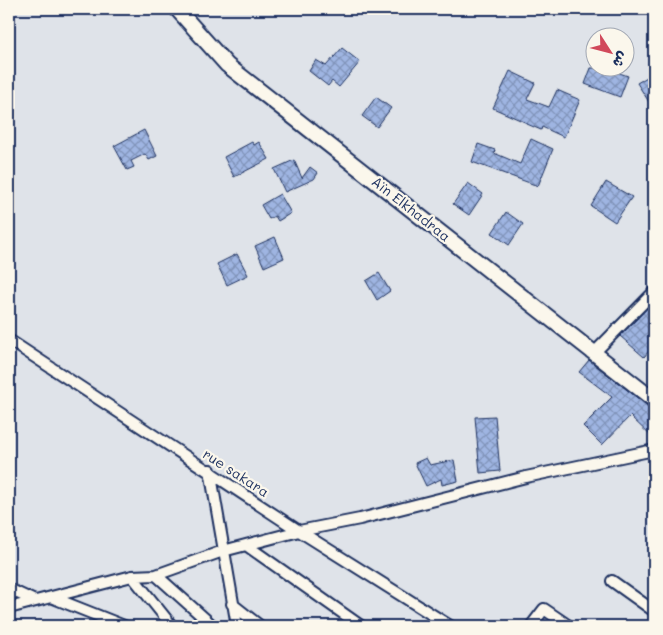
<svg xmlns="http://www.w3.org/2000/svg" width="663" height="635" viewBox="0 0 663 635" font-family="Mali,'Playpen Sans Arabic',sans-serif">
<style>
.building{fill:url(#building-cross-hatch);stroke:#1b2f5e}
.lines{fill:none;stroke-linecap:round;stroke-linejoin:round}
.street-casing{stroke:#1b2f5e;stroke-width:14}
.secondary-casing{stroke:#1b2f5e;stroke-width:18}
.street{stroke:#fbf7ec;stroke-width:10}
.secondary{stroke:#fbf7ec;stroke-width:14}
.labels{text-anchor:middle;stroke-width:4.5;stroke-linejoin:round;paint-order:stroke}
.street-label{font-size:14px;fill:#1b2f5e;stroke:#fbf7ec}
</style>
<defs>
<pattern id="building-cross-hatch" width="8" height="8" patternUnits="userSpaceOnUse" patternTransform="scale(1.25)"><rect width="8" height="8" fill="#9fb5e2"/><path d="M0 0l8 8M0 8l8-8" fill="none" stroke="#8194ba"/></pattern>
</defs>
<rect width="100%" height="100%" fill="#dfe3e9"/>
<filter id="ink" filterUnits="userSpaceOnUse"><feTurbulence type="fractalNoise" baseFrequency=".02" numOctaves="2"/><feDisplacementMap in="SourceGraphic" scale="10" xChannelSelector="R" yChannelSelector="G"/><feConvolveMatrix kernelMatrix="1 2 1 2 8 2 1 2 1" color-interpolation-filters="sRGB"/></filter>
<g filter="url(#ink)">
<path class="building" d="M 342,48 L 360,62 L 339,87 L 332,81 L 328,86 L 309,71 L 316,60 L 326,66 Z
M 591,68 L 605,68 L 628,76 L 620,97 L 585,84 Z
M 510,71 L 535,83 L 527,99 L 549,107 L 557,90 L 580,100 L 564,137 L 542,127 L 541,130 L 527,124 L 527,123 L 493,108 Z
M 654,73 L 654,110 L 637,83 Z
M 376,97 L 391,108 L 377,127 L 362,116 Z
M 144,130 L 157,156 L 149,160 L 145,154 L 131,161 L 134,167 L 127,170 L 114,146 Z
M 531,139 L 553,149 L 538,186 L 472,162 L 478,144 L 495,150 L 494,153 L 520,164 Z
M 252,142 L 254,145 L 259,142 L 269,159 L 234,177 L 224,157 Z
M 294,160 L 302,178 L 310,167 L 318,173 L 314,179 L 285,192 L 274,169 Z
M 606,182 L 632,197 L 615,222 L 591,206 Z
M 468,183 L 483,194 L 469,215 L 453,204 Z
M 280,194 L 291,213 L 278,221 L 275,216 L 269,219 L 261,205 Z
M 506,212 L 523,224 L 509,245 L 492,233 Z
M 275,237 L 284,258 L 264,267 L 255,246 Z
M 237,254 L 248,275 L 227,285 L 217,264 Z
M 379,273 L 390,291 L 377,300 L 366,281 Z
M 649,306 L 654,311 L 654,345 L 644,357 L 620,336 Z
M 589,360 L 649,407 L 654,409 L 654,439 L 630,416 L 602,445 L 583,426 L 612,397 L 579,372 Z
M 495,416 L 500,471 L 480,473 L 475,417 Z
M 426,458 L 430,465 L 454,460 L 458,481 L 442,485 L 441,479 L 426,486 L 415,463 Z"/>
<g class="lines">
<g class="street-casing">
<path id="street" d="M 9,340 L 296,529 L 450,626
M 595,352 L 654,292
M 210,470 L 237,626
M 246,545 L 361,626
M 156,575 L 213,626
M 132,576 L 172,626
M 612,581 L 654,611
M 9,589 L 35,601
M 51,597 L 124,626
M 232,604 L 260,626
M 9,608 L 132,576 L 156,575 L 223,551 L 299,531 L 360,519 L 526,477 L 654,450
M 531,626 L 544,609 L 569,626"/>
</g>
<g class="secondary-casing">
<path id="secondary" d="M 177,9 L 227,65 L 654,400"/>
</g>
<use href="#street" class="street"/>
<use href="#secondary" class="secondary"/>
</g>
</g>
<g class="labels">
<g class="street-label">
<text transform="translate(411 209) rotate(38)" y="5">Aïn Elkhadraa</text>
<text transform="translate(236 473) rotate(33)" y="5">rue sakara</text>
</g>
</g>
<rect width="663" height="635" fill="none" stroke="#fbf7ec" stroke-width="30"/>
<rect x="15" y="15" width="633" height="605" fill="none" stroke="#1b2f5e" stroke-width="2" filter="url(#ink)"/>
<g transform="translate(610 52) rotate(126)"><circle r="24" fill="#fbf7ec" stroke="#a1a7b3"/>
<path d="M0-4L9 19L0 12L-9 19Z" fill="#d1495b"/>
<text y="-8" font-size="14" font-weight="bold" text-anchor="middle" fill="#1b2f5e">ش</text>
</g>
</svg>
